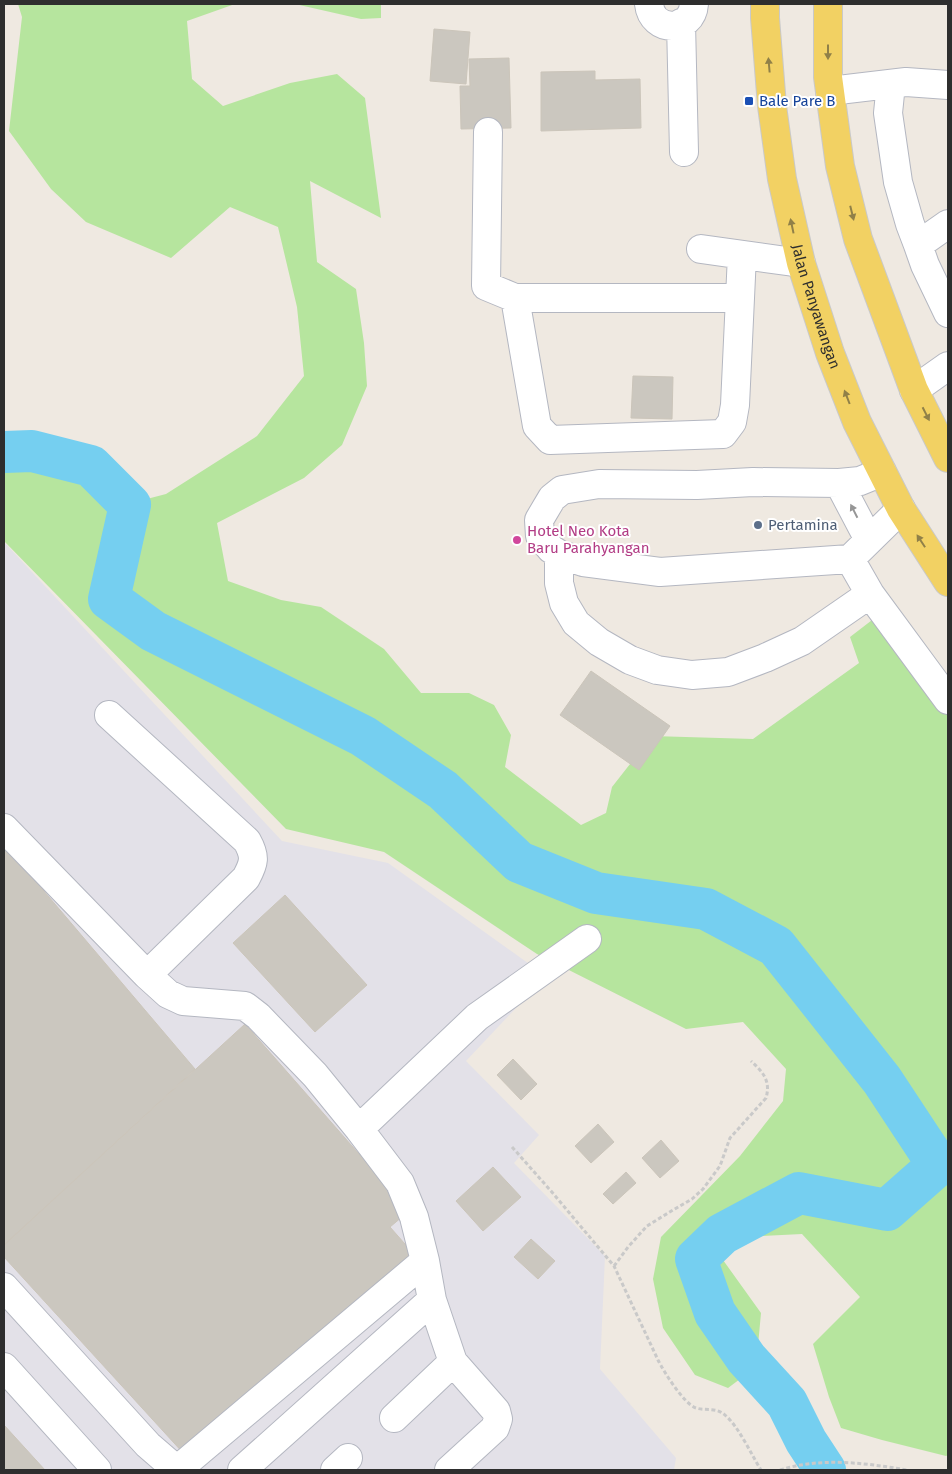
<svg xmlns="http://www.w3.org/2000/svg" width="952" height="1474" viewBox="0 0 952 1474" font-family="'Fira Sans',sans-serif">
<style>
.industrial{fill:#e3e1e8}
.green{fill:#b6e59e}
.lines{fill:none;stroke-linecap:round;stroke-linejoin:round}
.river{stroke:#75cff0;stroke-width:42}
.building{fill:#cbc7bf;stroke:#cbc5ba}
.minor-casing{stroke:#b4b7c1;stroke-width:30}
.major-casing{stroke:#c9c9c9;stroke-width:30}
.path{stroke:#c9c9c9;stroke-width:3;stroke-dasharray:4 2.5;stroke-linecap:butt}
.minor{stroke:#fff;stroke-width:28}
.major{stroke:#f2d163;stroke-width:28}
.oneway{fill:#908048}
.oneway2{fill:#969696}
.transit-dot{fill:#1a4fb4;stroke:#fff;stroke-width:2}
.service-dot{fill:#5c6f8a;stroke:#fff;stroke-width:2}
.hotel-dot{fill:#d1479c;stroke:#fff;stroke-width:2}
.labels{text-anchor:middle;stroke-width:4;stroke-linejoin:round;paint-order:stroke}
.transit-label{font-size:15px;fill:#164399;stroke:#fff;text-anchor:start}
.street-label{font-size:15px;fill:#2e2e2e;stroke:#fff}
.service-label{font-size:15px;fill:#4e5e75;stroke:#fff;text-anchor:start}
.hotel-label{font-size:15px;fill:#b23c85;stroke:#fff;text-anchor:start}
</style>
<rect width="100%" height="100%" fill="#efe9e1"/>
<path class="industrial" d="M 4,542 L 282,841 L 388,863 L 546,976 L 466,1061 L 539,1135 L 514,1163 L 605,1256 L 600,1369 L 676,1458 L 674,1470 L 4,1470 Z"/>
<path class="green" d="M 18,4 L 235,4 L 187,21 L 192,79 L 223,106 L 290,83 L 337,74 L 365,98 L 381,218 L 310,181 L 317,262 L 356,289 L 364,343 L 367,386 L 342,445 L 304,478 L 217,523 L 228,581 L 281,600 L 321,607 L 384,649 L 421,693 L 469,693 L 494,705 L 511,735 L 505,767 L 581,825 L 606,813 L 612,787 L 652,736 L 753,739 L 859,663 L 850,637 L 876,617 L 948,713 L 948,1455 L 946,1456 L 882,1440 L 841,1428 L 829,1397 L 813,1344 L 860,1297 L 802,1234 L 739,1237 L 723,1260 L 761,1313 L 756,1367 L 728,1388 L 695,1375 L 663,1328 L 653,1279 L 661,1237 L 740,1156 L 783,1101 L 786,1069 L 743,1022 L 686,1029 L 537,954 L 384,852 L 286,829 L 4,541 L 4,435 L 49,436 L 98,478 L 116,507 L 166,494 L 257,436 L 304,376 L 297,307 L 278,227 L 230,207 L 171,258 L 86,222 L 51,189 L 9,131 L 22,17 Z
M 295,4 L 381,4 L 381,18 L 361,19 Z"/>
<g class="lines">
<path class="river" d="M 4,452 L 32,451 L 91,466 L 130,505 L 109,599 L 153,631 L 363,736 L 443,790 L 519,862 L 596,893 L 706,909 L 776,946 L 882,1080 L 938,1165 L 887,1210 L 799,1193 L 722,1234 L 696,1259 L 715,1313 L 746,1358 L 787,1403 L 806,1441 L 825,1470"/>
</g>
<path class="building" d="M 434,29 L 470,32 L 466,84 L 430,81 Z
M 509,58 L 511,128 L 461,129 L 460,86 L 470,86 L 469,59 Z
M 595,71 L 595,80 L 640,79 L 641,128 L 541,131 L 541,72 Z
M 633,376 L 673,377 L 672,419 L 631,418 Z
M 591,671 L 670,726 L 639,770 L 560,715 Z
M 4,844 L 195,1069 L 4,1245 Z
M 285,895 L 367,985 L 315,1032 L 233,943 Z
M 245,1024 L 409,1211 L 390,1227 L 412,1252 L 185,1455 L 4,1257 L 4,1245 Z
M 513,1059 L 537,1084 L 521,1100 L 497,1075 Z
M 598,1124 L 614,1142 L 591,1163 L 575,1146 Z
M 661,1140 L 679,1161 L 660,1178 L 642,1158 Z
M 493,1167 L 521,1197 L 483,1231 L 456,1201 Z
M 626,1172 L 636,1183 L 613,1204 L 603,1194 Z
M 531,1239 L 555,1261 L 538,1279 L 514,1257 Z
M 4,1425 L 45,1470 L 4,1470 Z"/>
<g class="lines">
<g class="minor-casing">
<path id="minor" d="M 649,4 C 652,33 692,33 694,4
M 681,23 L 684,152
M 891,84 L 888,113 L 898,182 L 910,224 L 918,245 L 925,265 L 948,313
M 830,91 L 906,82 L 948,85
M 488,132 L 486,286 L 515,298 L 537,426 L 550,440 L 723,434 L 732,422 L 735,405 L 742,255
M 918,245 L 948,224
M 701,249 L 801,263
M 515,298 L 739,298
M 914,390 L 948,366
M 839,483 L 869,540
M 901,509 L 850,559 L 870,594 L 948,700
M 559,554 L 559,583 L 564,603 L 576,623 L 599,642 L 630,660 L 657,670 L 692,675 L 728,672 L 765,658 L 802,641 L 870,594
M 850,559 L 660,572 L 583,562 L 559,554 L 551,549 L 540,536 L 539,520 L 552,498 L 562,490 L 599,484 L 697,485 L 753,482 L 839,483 L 860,481 L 882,472
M 109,715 L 247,841 C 256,857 254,863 246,878 L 147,975
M 4,828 L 147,975 L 168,994 L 183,1001 L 245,1006 L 258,1016 L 315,1075 L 359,1129 L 400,1183 L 414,1217 L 425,1261 L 432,1300 L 453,1362 L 496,1411 L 498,1419 L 495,1428 L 449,1470
M 359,1129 L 477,1017 L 587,939
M 4,1287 L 148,1445 L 177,1470
M 4,1367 L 97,1470
M 394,1418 L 453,1362
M 177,1470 L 425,1261
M 242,1470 L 432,1300
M 335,1470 L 348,1458"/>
</g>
<g class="major-casing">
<g id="major">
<path id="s1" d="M 765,4 L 765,18 L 772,106 L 782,179 L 801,263 L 830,353 L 857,422 L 901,509 L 948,582"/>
<path d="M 828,4 L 828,77 L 840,166 L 858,239 L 914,390 L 948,458"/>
</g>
</g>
<path class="path" d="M 512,1147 L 551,1191 L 614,1266 L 658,1360 C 664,1372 684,1404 696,1408 C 706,1411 716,1407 725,1415 C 739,1427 751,1454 761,1470
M 614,1266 L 628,1247 L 647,1226 L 673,1210 L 692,1199 L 703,1189 L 720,1166 L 730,1138 L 766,1098 C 771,1081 763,1072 751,1061
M 780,1470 C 821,1457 865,1463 907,1470"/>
<use href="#minor" class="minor"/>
<use href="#major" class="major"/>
</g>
<defs><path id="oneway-solid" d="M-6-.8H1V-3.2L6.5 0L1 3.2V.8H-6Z" transform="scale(1.25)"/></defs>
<g class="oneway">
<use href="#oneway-solid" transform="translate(828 52) rotate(90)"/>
<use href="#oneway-solid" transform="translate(769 65) rotate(-95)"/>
<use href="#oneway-solid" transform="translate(852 213) rotate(76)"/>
<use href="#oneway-solid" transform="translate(792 226) rotate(-102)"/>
<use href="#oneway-solid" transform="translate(847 397) rotate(-111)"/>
<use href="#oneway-solid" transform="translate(926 414) rotate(63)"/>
<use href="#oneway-solid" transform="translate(921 541) rotate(-123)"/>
</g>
<use class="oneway2" href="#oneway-solid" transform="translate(854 511) rotate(-117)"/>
<rect class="transit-dot" x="744" y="96" width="10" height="10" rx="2.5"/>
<circle class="service-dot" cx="758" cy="525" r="5"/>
<circle class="hotel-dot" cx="517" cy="540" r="5"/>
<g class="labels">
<g class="transit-label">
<text x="759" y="106">Bale Pare B</text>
</g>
<g class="street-label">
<text dy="5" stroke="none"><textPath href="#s1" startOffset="308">Jalan Panyawangan</textPath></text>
</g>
<g class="service-label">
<text x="768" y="530">Pertamina</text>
</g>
<g class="hotel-label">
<text x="527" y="536">Hotel Neo Kota<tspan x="527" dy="17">Baru Parahyangan</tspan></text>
</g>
</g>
<rect width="952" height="1474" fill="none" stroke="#2e2e2e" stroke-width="10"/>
</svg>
